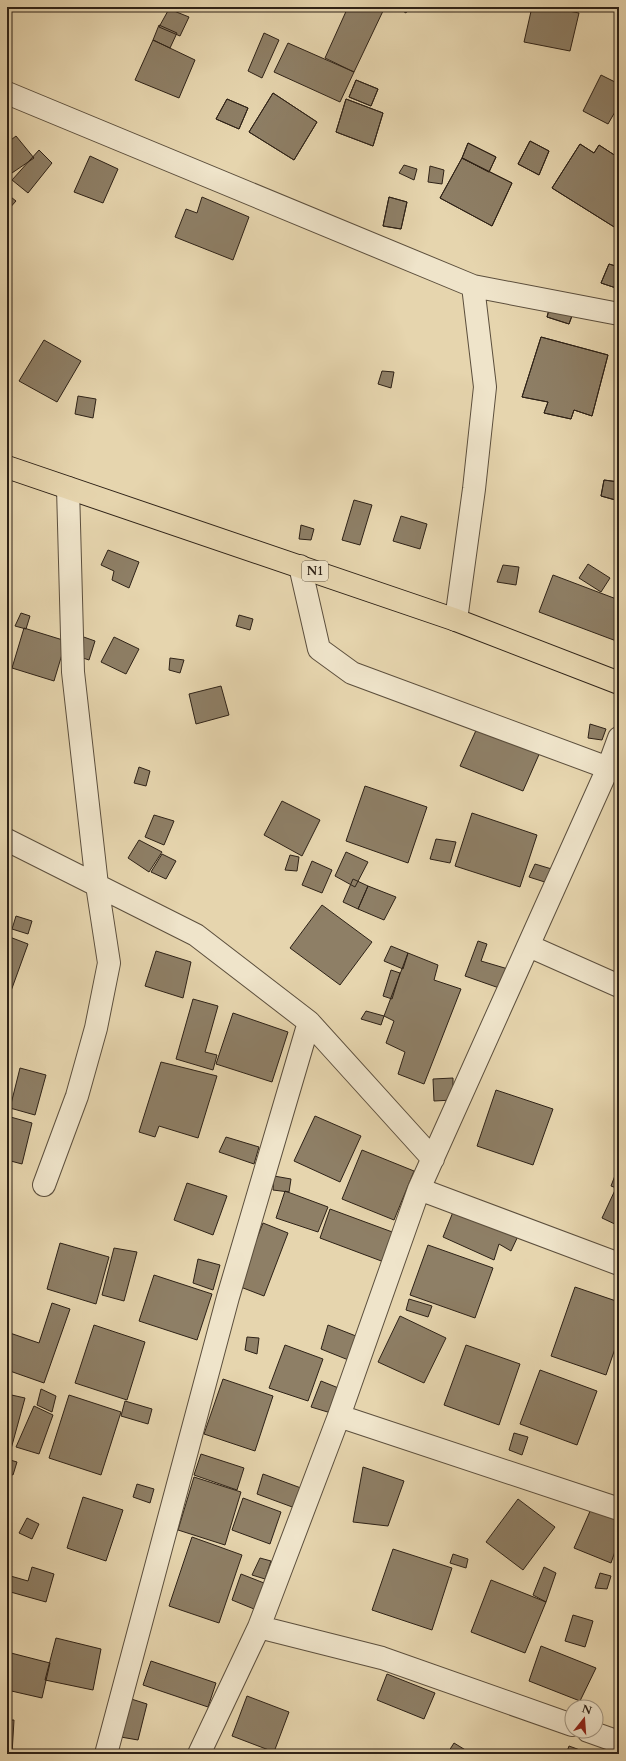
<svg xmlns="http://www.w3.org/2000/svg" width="626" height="1761" viewBox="0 0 626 1761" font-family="Cardo,serif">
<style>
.building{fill:#8e7f66;stroke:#2e2217}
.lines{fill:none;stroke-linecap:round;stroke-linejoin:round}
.minor-casing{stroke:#5c4f3d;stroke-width:24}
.highway-casing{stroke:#2e2217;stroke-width:24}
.minor{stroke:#efe4ca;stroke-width:22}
.highway{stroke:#e6d5ae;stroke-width:22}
.labels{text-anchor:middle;stroke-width:3;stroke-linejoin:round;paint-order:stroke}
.shield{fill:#efe4ca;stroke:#685c4d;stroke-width:1}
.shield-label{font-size:12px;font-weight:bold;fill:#2e2217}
</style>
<rect width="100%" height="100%" fill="#e6d5ae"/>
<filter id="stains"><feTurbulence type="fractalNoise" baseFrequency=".005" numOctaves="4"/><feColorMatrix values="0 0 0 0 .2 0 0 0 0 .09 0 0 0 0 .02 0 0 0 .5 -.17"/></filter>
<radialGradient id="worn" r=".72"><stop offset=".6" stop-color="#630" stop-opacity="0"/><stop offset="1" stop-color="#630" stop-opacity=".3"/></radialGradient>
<path class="building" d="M 348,7 L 374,7 L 383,11 L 354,72 L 325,58 Z
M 396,7 L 409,7 L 406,13 Z
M 532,7 L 548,7 L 579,13 L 570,51 L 524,42 Z
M 169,9 L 189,17 L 180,36 L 159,27 Z
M 159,25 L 177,33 L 170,48 L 153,40 Z
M 264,33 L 279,40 L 262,78 L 248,71 Z
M 153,40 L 195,60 L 179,98 L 135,80 Z
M 288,43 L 354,72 L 340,102 L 274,72 Z
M 601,75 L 619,84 L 619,105 L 608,124 L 583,111 Z
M 356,80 L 378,89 L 371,106 L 349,97 Z
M 356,80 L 378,89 L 371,106 L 349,97 Z
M 273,93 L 317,122 L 294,160 L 249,132 Z
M 273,93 L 317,122 L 294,160 L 249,132 Z
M 227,99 L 248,108 L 239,129 L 216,119 Z
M 227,99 L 248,108 L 239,129 L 216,119 Z
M 346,99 L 383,113 L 373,146 L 336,132 Z
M 346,99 L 383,113 L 373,146 L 336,132 Z
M 16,136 L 34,158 L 9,175 L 7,171 L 7,143 Z
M 530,141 L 549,151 L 539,175 L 518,164 Z
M 530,141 L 549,151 L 539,175 L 518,164 Z
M 468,143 L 496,157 L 489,172 L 462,158 Z
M 468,143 L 496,157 L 489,172 L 462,158 Z
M 580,144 L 594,153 L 599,145 L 619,158 L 619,230 L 552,188 Z
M 580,144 L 594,153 L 599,145 L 619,158 L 619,230 L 552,188 Z
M 39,150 L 52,163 L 28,193 L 12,180 Z
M 90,156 L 118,169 L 103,203 L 74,192 Z
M 462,158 L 512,183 L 492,226 L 440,198 Z
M 462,158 L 512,183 L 492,226 L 440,198 Z
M 404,165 L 417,169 L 414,180 L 399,173 Z
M 430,166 L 444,170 L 442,184 L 428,182 Z
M 7,194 L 16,201 L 7,211 Z
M 202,197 L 249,217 L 233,260 L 175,237 L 186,209 L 197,213 Z
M 389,197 L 407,202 L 401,229 L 383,226 Z
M 389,197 L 407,202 L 401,229 L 383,226 Z
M 609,264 L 619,267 L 619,289 L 601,283 Z
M 609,264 L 619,267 L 619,289 L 601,283 Z
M 550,306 L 573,313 L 569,324 L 547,317 Z
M 550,306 L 573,313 L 569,324 L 547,317 Z
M 541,337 L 608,355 L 592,416 L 574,410 L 571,419 L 544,413 L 548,402 L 522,397 Z
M 541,337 L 608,355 L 592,416 L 574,410 L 571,419 L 544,413 L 548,402 L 522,397 Z
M 44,340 L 81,361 L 57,402 L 19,381 Z
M 382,371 L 394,372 L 391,388 L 378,384 Z
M 78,396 L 96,399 L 93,418 L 75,414 Z
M 604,480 L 619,482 L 619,501 L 601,496 Z
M 604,480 L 619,482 L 619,501 L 601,496 Z
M 354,500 L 372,505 L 360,545 L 342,540 Z
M 401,516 L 427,524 L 420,549 L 393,541 Z
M 301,525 L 314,529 L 311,540 L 299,539 Z
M 108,550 L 139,562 L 129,588 L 112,580 L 114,571 L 101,565 Z
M 588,564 L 610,578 L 601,592 L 579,578 Z
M 503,565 L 519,567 L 516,585 L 497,582 Z
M 553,575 L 619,600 L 619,642 L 539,612 Z
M 21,613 L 30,616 L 26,629 L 15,626 Z
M 239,615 L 253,619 L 250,630 L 236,626 Z
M 24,628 L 66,641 L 54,681 L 12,668 Z
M 78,635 L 95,641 L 89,660 L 74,655 Z
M 114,637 L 139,649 L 126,674 L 101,662 Z
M 170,658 L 184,660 L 180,673 L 169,670 Z
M 221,686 L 229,715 L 196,724 L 189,694 Z
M 590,724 L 606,729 L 602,740 L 588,738 Z
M 478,726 L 541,750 L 523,791 L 460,766 Z
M 139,767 L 150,771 L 146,786 L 134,783 Z
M 365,786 L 427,807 L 408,863 L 346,841 Z
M 282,801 L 320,820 L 302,856 L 264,835 Z
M 472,813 L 537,835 L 520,887 L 455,866 Z
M 154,815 L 174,821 L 164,845 L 145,837 Z
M 436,839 L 456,842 L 450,863 L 430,859 Z
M 139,840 L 162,852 L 149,872 L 128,858 Z
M 346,852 L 368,862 L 355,887 L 335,876 Z
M 162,854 L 176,861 L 166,879 L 151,872 Z
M 290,855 L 299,857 L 297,871 L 285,870 Z
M 312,861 L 332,870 L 322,893 L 302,885 Z
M 535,864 L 555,870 L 551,884 L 529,877 Z
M 353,879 L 368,886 L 358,909 L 343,902 Z
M 368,886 L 396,897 L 384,920 L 358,909 Z
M 322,905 L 372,942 L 340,985 L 290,948 Z
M 16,916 L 32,921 L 28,934 L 12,929 Z
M 7,936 L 28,944 L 11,991 L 7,989 Z
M 478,941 L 487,944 L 481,961 L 508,969 L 502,989 L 465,976 Z
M 391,946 L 408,953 L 403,969 L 384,961 Z
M 156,951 L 191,962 L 183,998 L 145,986 Z
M 408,953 L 438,965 L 434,980 L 461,989 L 424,1084 L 398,1074 L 405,1052 L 386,1043 L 394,1021 L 384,1016 Z
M 391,970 L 400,973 L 392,999 L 383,996 Z
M 193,999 L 218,1006 L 205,1052 L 217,1055 L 213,1070 L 176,1059 Z
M 366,1011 L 384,1016 L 381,1025 L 361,1019 Z
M 233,1013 L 288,1032 L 272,1082 L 216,1064 Z
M 161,1062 L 217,1076 L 198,1138 L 159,1126 L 155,1137 L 139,1132 Z
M 20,1068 L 46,1075 L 35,1115 L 10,1108 Z
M 453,1078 L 453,1100 L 434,1101 L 433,1079 Z
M 496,1090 L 553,1109 L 533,1165 L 477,1146 Z
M 7,1116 L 32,1123 L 22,1164 L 7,1160 Z
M 315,1116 L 361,1136 L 340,1182 L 294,1161 Z
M 226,1137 L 259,1147 L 254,1164 L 219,1152 Z
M 362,1150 L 414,1171 L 394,1220 L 342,1199 Z
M 619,1165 L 619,1189 L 611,1186 Z
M 274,1176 L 291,1179 L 289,1192 L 273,1190 Z
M 187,1183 L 227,1196 L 213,1235 L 174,1220 Z
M 616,1188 L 619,1190 L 619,1226 L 602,1218 Z
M 285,1191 L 328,1207 L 318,1232 L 276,1218 Z
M 455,1207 L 519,1234 L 511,1251 L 499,1244 L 494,1260 L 443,1237 Z
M 330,1209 L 395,1233 L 384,1262 L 320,1238 Z
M 263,1223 L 288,1233 L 264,1296 L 238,1286 Z
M 60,1243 L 109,1257 L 96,1304 L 47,1289 Z
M 428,1245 L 493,1268 L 475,1318 L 410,1295 Z
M 114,1248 L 137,1252 L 124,1301 L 102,1295 Z
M 198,1259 L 220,1265 L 213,1290 L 193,1283 Z
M 154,1275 L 212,1294 L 197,1340 L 139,1321 Z
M 575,1287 L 619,1302 L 619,1337 L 606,1375 L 551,1356 Z
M 409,1299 L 432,1306 L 428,1317 L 406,1310 Z
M 52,1303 L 70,1309 L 44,1383 L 7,1370 L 7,1332 L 39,1343 Z
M 400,1316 L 446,1338 L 424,1383 L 378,1362 Z
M 94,1325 L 145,1342 L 127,1400 L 75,1383 Z
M 328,1325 L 361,1338 L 351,1361 L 321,1349 Z
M 247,1337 L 259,1338 L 257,1354 L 245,1350 Z
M 285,1345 L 323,1359 L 308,1401 L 269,1388 Z
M 466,1345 L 520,1364 L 499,1425 L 444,1405 Z
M 540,1370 L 597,1391 L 577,1445 L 520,1424 Z
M 223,1379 L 273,1396 L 255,1451 L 204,1434 Z
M 321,1381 L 341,1389 L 331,1413 L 311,1407 Z
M 41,1389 L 56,1396 L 52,1412 L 37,1405 Z
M 7,1394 L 25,1398 L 11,1449 L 7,1448 Z
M 69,1395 L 121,1412 L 101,1475 L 49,1458 Z
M 125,1401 L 152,1409 L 148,1424 L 121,1416 Z
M 34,1406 L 53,1415 L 39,1454 L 16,1447 Z
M 514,1433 L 528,1437 L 522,1455 L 509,1450 Z
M 201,1454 L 244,1468 L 237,1490 L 194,1475 Z
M 7,1459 L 17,1462 L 13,1475 L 7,1473 Z
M 363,1467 L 404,1481 L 388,1526 L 353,1522 Z
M 263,1474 L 301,1488 L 295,1508 L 257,1494 Z
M 194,1477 L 241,1492 L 225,1545 L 178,1530 Z
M 137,1484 L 154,1489 L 150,1503 L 133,1497 Z
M 83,1497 L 123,1510 L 106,1561 L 67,1548 Z
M 243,1498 L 281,1512 L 270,1544 L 232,1530 Z
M 518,1499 L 555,1527 L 523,1570 L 486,1542 Z
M 591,1509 L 619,1520 L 619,1540 L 611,1563 L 574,1548 Z
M 27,1518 L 39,1524 L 32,1539 L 19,1533 Z
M 192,1537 L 242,1555 L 219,1623 L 169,1606 Z
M 393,1549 L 452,1568 L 432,1630 L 372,1610 Z
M 453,1554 L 468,1559 L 466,1568 L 450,1563 Z
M 260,1558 L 271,1561 L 265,1579 L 252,1575 Z
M 32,1567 L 54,1574 L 46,1602 L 7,1591 L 7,1575 L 28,1581 Z
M 544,1567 L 556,1573 L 546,1602 L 533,1595 Z
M 600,1573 L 611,1576 L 607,1589 L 595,1588 Z
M 241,1574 L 264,1583 L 254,1609 L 232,1600 Z
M 491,1580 L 546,1602 L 525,1653 L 471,1632 Z
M 573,1615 L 593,1621 L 585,1647 L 565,1641 Z
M 56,1638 L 101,1649 L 93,1690 L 45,1680 Z
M 541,1646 L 596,1668 L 580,1701 L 529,1681 Z
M 7,1652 L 50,1663 L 42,1698 L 7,1690 Z
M 151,1661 L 216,1683 L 208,1707 L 143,1685 Z
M 387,1674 L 435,1693 L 424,1719 L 377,1700 Z
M 247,1696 L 289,1712 L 274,1752 L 232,1736 Z
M 125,1697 L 147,1704 L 138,1740 L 115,1736 Z
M 7,1720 L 14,1720 L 12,1754 L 7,1754 Z
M 454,1743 L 472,1754 L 447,1754 Z
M 569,1746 L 591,1754 L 566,1754 Z"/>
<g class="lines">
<g class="minor-casing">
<path id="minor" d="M 7,93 L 473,286 L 619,314
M 300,566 L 319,649 L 352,673 L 619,772
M 456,620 L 474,489 L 485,387 L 473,286
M 7,840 L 196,935 L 309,1022 L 433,1159
M 529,946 L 619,986
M 44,1185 L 77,1096 L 96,1028 L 109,963 L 97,885 L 73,672 L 68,488
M 419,1189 L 619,1264
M 339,1416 L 619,1509
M 259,1627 L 382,1658 L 572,1725
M 588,1731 L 619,1742
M 106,1754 L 228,1297 L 309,1022
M 199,1754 L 259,1627 L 339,1416 L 419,1189 L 608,768 L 619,738"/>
</g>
<g class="highway-casing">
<path id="highway" d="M 7,467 L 456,620 L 619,683"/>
</g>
<use href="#minor" class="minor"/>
<use href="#highway" class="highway"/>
</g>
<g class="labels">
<rect class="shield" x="302" y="561" width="26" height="20" rx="3"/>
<g class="shield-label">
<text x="315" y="575">N1</text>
</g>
</g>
<rect width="626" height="1761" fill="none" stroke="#e6d5ae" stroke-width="24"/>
<rect x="8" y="8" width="610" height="1745" fill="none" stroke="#2e2217" stroke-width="2"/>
<rect x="12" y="12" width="602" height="1737" fill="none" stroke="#2e2217"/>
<g transform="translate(584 1719) rotate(17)"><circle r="19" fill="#efe4ca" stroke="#a29682"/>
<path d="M0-3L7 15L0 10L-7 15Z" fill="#8f2418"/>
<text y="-6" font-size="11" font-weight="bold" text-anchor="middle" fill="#2e2217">N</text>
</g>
<rect width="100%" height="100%" filter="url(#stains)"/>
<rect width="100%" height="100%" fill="url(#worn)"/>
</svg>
